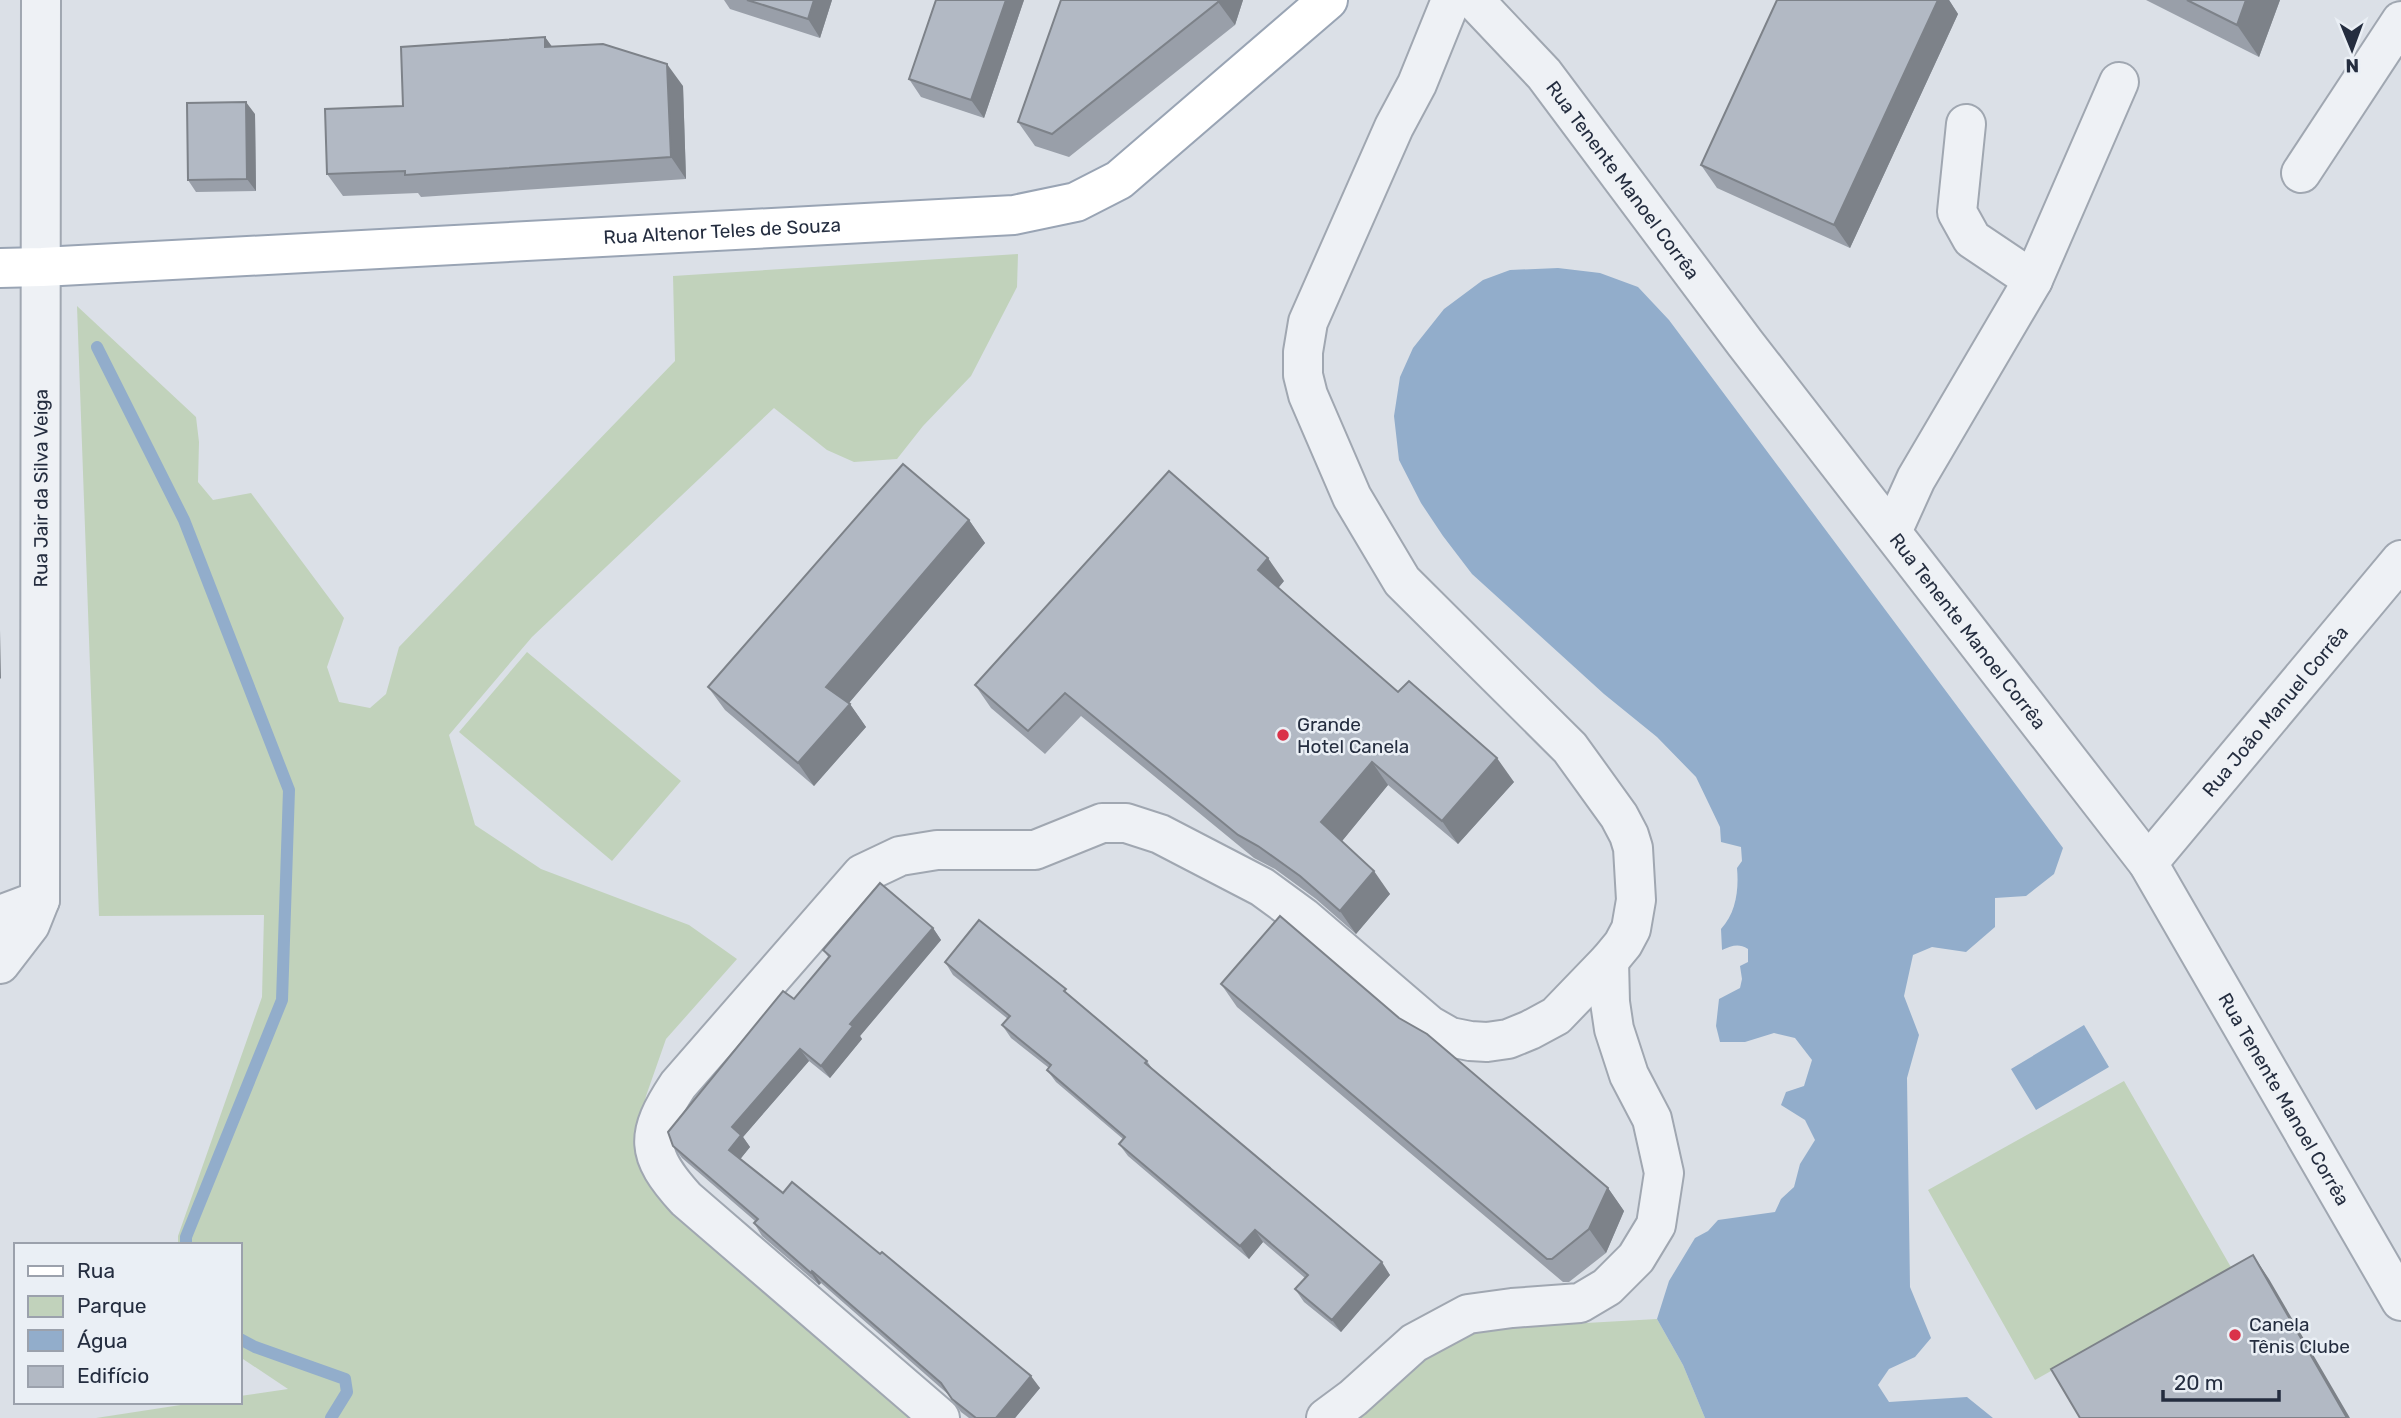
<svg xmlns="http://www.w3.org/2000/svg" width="2401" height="1418" viewBox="0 0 2401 1418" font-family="Rubik,sans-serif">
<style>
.green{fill:#c1d2bb}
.water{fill:#92adcb}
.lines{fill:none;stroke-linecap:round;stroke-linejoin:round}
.stream{stroke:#92adcb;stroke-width:12}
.minor-casing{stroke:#a0a7b1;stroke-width:42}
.major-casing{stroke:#99a4b4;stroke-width:42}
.minor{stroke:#eef1f5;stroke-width:38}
.major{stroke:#fff;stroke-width:38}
.wall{fill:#999fa9}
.shaded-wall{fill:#7d8289}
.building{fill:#b2b9c4;stroke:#7d8289;stroke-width:2}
.poi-dot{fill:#da3249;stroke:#eaeff5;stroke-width:2.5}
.labels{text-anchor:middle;stroke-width:5;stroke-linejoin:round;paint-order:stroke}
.street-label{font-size:19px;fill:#242d3f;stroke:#eaeff5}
.poi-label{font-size:19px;fill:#242d3f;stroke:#eaeff5;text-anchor:start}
</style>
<rect width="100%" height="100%" fill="#dbe0e7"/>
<path class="green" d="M 1018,254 L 1017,287 L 971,376 L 923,426 L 897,459 L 854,462 L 827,450 L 774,408 L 532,637 L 449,735 L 475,825 L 541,869 L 689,925 L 737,959 L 666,1039 L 646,1096 L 638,1140 L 917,1418 L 96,1418 L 200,1402 L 240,1402 L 240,1396 L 288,1389 L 240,1357 L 240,1245 L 178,1245 L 178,1236 L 262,997 L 264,915 L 99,916 L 77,306 L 196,417 L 199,442 L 198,482 L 213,500 L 251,493 L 344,618 L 327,667 L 339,702 L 370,708 L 386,694 L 399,647 L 675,361 L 673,276 Z
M 527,652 L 681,781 L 612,861 L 459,732 Z
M 2124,1081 L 2232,1269 L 2035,1380 L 1928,1190 Z
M 1657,1319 L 1683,1365 L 1705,1418 L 1357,1418 L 1437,1350 L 1476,1332 L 1513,1327 Z"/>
<path class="water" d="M 1558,268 L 1600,273 L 1638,287 L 1669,320 L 2063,848 L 2054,874 L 2026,896 L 1995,898 L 1995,927 L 1966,952 L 1932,947 L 1913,955 L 1904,996 L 1919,1035 L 1907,1078 L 1910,1287 L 1931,1338 L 1915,1357 L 1889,1369 L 1878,1385 L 1889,1402 L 1967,1397 L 1993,1418 L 1705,1418 L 1683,1365 L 1657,1319 L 1669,1281 L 1695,1238 L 1708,1231 L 1718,1220 L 1775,1212 L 1781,1199 L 1794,1187 L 1800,1164 L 1815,1140 L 1805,1120 L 1781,1105 L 1786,1092 L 1804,1086 L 1812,1060 L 1795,1038 L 1774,1033 L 1745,1042 L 1720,1042 L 1716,1026 L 1719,999 L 1740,988 L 1742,979 L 1740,966 L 1748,962 L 1748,949 C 1738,943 1732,946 1722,950 L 1721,929 C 1736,913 1739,890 1737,868 L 1742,861 L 1741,847 L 1721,842 L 1720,827 L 1696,777 L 1657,737 L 1604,694 L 1472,574 L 1443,536 L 1421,503 L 1399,460 L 1394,416 L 1400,377 L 1413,348 L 1444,309 L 1483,280 L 1510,270 Z
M 2084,1025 L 2109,1067 L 2036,1110 L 2011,1069 Z"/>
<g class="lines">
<path class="stream" d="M 97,347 L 184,520 L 289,790 L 282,1000 L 186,1237 L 186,1245
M 240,1339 L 255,1347 L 345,1379 L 347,1392 L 331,1418"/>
<g class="minor-casing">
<g id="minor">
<path id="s1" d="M 1474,0 L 1544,74 L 1745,343 L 2148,863 L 2401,1301"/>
<path d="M 1966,124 L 1957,212 L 1972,239 L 2033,280"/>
<path d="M 2301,173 L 2401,21"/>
<path d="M 1892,532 L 1916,479 L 2033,280 L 2119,82"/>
<path id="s2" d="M 2148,863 L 2401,560"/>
<path d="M 0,915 L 40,900"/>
<path id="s3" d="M 0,964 L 30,925 L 40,900 L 41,0"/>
<path d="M 940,1418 L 686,1199 C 645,1154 645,1135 678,1085 L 862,874 L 900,856 L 937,850 L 1035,850 L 1102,823 L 1126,823 L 1160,834 L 1262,887 L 1303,917 L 1429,1025 L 1450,1037 L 1470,1041 L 1487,1042 L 1508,1039 L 1530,1030 L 1556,1016 L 1609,961 L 1623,944 L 1631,929 L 1636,900 L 1633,848 L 1629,835 L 1619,816 L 1570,748 L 1402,581 L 1352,497 L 1308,395 L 1303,375 L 1303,352 L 1308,322 L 1394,127 L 1417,84 L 1451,0"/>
<path d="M 1326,1418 L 1353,1398 L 1414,1343 L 1468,1314 L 1512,1308 L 1580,1303 L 1607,1287 L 1636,1258 L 1656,1225 L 1664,1173 L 1652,1119 L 1629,1075 L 1614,1029 L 1610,1002 L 1609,961"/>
</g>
</g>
<g class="major-casing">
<g id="major">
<path id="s4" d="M 0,268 L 42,267 L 1014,215 L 1076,202 L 1119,180 L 1328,0"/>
</g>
</g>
<use href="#minor" class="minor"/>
<use href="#major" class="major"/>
</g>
<path class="wall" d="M 724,0 L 832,0 L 820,38 L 730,9 Z
M 936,0 L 1024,0 L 984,118 L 921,97 L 909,79 Z
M 1061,0 L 1243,0 L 1235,25 L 1069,157 L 1035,146 L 1018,122 Z
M 1777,0 L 1949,0 L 1958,14 L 1850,248 L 1717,188 L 1701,165 Z
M 2146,0 L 2280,0 L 2259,57 Z
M 545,37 L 552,47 L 683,86 L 686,179 L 421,197 L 418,193 L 343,196 L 327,174 L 403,106 Z
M 255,114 L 256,191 L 196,192 L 188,180 Z
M 969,520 L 985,543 L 849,703 L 866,727 L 814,786 L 725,710 L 708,687 Z
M 1284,581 L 1278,588 L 1398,692 L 1514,782 L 1458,844 L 1388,785 L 1342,841 L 1390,894 L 1356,934 L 1316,899 L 1275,869 L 1254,858 L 1081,716 L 1045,754 L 991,708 L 975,685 Z
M 933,928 L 941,940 L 860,1036 L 862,1039 L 830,1078 L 809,1061 L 743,1137 L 750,1147 L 740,1159 L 783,1193 L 1040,1388 L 1015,1418 L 969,1418 L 961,1412 L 949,1395 L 821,1283 L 819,1285 L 762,1236 L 754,1223 L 755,1221 L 682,1158 L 673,1146 L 829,958 L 823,950 Z
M 945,962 L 1074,999 L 1147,1061 L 1153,1070 L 1390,1275 L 1341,1332 L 1304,1302 L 1295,1289 L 1305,1278 L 1263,1242 L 1249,1259 L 1128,1156 L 1119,1144 L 1123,1139 L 1056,1082 L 1047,1070 L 1049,1068 L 1011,1038 L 1002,1025 L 1008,1019 L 953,975 Z
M 1221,984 L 1399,1018 L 1608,1188 L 1624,1211 L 1606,1253 L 1569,1282 L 1563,1282 L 1237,1007 Z"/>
<path class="shaded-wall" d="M 814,0 L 832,0 L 820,38 L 808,19 Z
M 1006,0 L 1024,0 L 984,118 L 971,100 Z
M 1219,0 L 1243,0 L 1235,25 L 1218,2 Z
M 1938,0 L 1949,0 L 1958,14 L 1850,248 L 1834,225 Z
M 2246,0 L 2280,0 L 2259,57 L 2237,25 Z
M 545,37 L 561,59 L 545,47 Z
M 667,64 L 683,86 L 686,179 L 671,157 Z
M 246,102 L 255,114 L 256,191 L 247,179 Z
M 969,520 L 985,543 L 843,710 L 826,687 Z
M 1268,558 L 1284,581 L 1274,593 L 1258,570 Z
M 0,630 L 1,679 L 0,678 Z
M 850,704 L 866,727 L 814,786 L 798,763 Z
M 1497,758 L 1514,782 L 1458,844 L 1442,821 Z
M 1372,762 L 1388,785 L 1338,846 L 1321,822 Z
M 1374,871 L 1390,894 L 1356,934 L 1340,911 Z
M 933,928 L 941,940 L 860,1036 L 862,1039 L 830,1078 L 821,1066 L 850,1024 Z
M 800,1049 L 809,1061 L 743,1137 L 750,1147 L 738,1162 L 729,1150 L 732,1127 Z
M 1608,1188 L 1624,1211 L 1606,1253 L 1589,1229 Z
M 1255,1230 L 1263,1242 L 1249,1259 L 1240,1246 Z
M 2253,1255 L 2269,1279 L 2350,1418 L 2347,1418 Z
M 1382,1262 L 1390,1275 L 1341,1332 L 1332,1320 Z
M 812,1271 L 821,1283 L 819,1285 L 811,1273 Z
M 1031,1376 L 1040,1388 L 1015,1418 L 996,1418 Z"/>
<path class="building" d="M 747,0 L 814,0 L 808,19 Z
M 936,0 L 1006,0 L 971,100 L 909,79 Z
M 1061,0 L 1219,0 L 1218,2 L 1052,134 L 1018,122 Z
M 1777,0 L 1938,0 L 1834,225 L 1701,165 Z
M 2187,0 L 2246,0 L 2237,25 Z
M 545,37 L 545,47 L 603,44 L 667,64 L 671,157 L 405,175 L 405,171 L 327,174 L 325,109 L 403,106 L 401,47 Z
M 246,102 L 247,179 L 188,180 L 187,103 Z
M 903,464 L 969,520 L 826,687 L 850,704 L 798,763 L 708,687 Z
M 1169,471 L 1268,558 L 1258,570 L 1398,692 L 1409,681 L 1497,758 L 1442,821 L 1372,762 L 1321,822 L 1374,871 L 1340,911 L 1300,876 L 1258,846 L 1238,835 L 1065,693 L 1028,731 L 975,685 Z
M 880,883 L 933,928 L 850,1024 L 853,1026 L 821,1066 L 800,1049 L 732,1127 L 741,1135 L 729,1150 L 783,1193 L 792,1182 L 880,1254 L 882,1252 L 1031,1376 L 996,1418 L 976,1418 L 952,1399 L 941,1383 L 812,1271 L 811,1273 L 754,1223 L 758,1219 L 673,1146 L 668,1132 L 783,991 L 794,999 L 830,956 L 823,950 Z
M 1280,916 L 1399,1018 L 1427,1034 L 1608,1188 L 1589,1229 L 1552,1259 L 1547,1259 L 1221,984 Z
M 979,920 L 1066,989 L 1064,991 L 1147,1061 L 1145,1063 L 1382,1262 L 1332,1320 L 1295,1289 L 1308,1275 L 1255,1230 L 1240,1246 L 1119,1144 L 1125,1137 L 1047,1070 L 1051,1065 L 1002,1025 L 1010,1016 L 945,962 Z
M 2253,1255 L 2347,1418 L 2080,1418 L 2051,1369 Z"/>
<g class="poi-dot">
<circle cx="1283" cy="735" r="7"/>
<circle cx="2235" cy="1335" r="7"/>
</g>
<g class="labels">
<g class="street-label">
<text dy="7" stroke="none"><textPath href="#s1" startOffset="234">Rua Tenente Manoel Corrêa</textPath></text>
<text dy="7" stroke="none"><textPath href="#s4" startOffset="723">Rua Altenor Teles de Souza</textPath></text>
<text dy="7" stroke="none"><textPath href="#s3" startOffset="488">Rua Jair da Silva Veiga</textPath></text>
<text dy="7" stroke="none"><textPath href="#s1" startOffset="802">Rua Tenente Manoel Corrêa</textPath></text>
<text dy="7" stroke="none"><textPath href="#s2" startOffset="198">Rua João Manuel Corrêa</textPath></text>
<text dy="7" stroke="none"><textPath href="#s1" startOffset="1368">Rua Tenente Manoel Corrêa</textPath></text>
</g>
<g class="poi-label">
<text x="1297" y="731">Grande<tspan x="1297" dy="22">Hotel Canela</tspan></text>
<text x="2249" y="1331">Canela<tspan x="2249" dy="22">Tênis Clube</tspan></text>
</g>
</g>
<rect x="14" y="1243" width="228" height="161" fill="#eaeff5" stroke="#9ba1ac" stroke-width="2"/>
<rect x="28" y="1266" width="35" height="10" fill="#ffffff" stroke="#9ba1ac" stroke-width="2"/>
<text x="77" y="1278" font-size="21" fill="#242d3f">Rua</text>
<rect x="28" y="1296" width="35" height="21" fill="#c1d2bb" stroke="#9ba1ac" stroke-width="2"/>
<text x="77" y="1313" font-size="21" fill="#242d3f">Parque</text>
<rect x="28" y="1330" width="35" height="21" fill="#92adcb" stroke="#9ba1ac" stroke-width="2"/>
<text x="77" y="1348" font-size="21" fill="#242d3f">Água</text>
<rect x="28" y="1366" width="35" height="21" fill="#b2b9c4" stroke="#9ba1ac" stroke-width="2"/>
<text x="77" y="1383" font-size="21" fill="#242d3f">Edifício</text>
<g transform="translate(2352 49) rotate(179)" stroke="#eaeff5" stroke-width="5" paint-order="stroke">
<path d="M0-5L12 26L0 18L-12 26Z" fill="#242d3f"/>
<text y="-10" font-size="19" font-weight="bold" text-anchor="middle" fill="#242d3f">N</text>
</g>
<path d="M2163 1390v10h116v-10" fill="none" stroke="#242d3f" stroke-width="3.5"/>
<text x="2174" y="1390" font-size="21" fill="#242d3f" stroke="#eaeff5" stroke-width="5" paint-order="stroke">20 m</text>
</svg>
